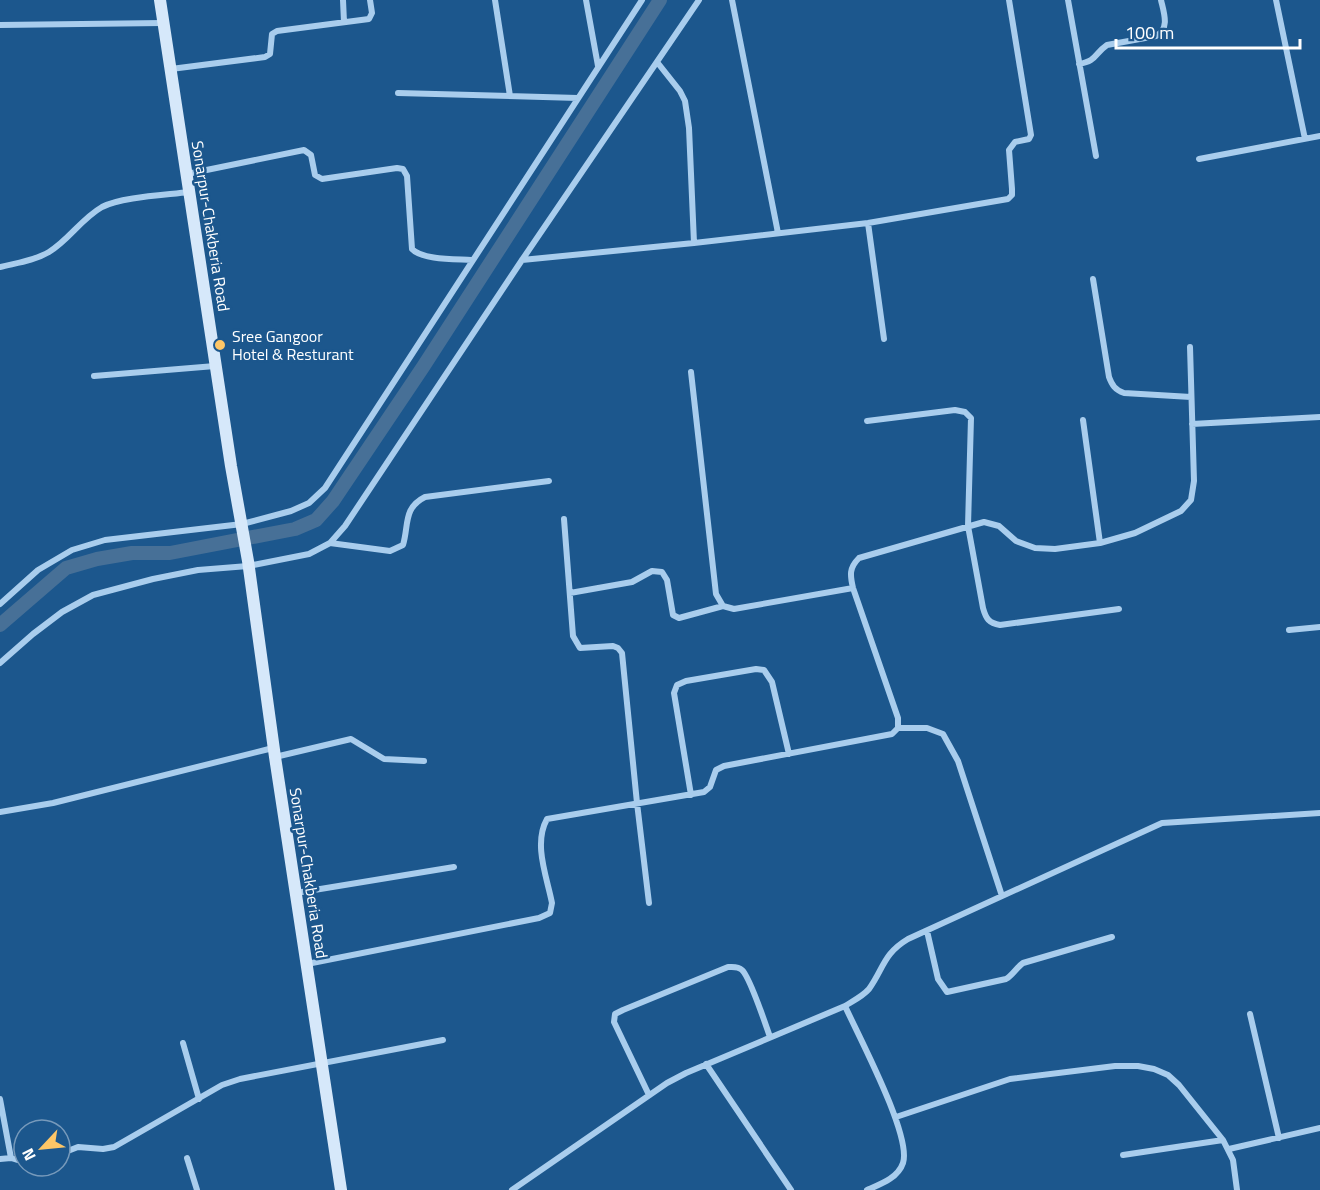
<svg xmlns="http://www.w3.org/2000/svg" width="1320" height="1190" viewBox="0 0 1320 1190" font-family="'Titillium Web',sans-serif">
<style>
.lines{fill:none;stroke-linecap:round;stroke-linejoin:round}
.canal{stroke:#477097;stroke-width:14}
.street{stroke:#a9cded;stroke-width:6}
.secondary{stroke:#d6e8fa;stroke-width:12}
.poi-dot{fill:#fdc667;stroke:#1c578d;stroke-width:2}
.labels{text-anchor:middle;stroke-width:5;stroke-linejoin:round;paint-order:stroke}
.street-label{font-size:16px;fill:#fff;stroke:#1c578d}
.poi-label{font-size:16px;fill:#fff;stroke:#1c578d;text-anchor:start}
</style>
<rect width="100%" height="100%" fill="#1c578d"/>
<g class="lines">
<path class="canal" d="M 0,625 L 66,568 L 97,559 L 132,553 L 170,553 L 295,529 L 316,520 L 333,501 L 423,367 L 660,0"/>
<path class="street" d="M 343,0 L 344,22
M 495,0 L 510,96
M 586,0 L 598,66
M 732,0 L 778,233
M 1068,0 L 1096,156
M 1276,0 L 1305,139
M 0,25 L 163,23
M 657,62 L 680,91 L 685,101 L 689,128 L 694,243
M 1079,64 C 1097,61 1094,54 1107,45 L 1156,36 C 1170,29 1164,13 1161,0
M 171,69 L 265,57 L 270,54 L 272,34 L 277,31 L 369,19 L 372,13 L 370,0
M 398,93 L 578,98
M 1199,159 L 1320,136
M 187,174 L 304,150 L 311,155 L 315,175 L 322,179 L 397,168 L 403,169 L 407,176 L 412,249 C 422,260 456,259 471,260
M 868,223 L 884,339
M 522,260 L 694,243 L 868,223 L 1008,199 L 1012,195 L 1012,189 L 1009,150 L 1015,142 L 1029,139 L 1031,135 L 1009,0
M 0,267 C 16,263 34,261 49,252 C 69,240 81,219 102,207 C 121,197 166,195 189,192
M 1093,279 L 1109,377 C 1112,385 1115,390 1124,393 L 1191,397
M 691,372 L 716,594 L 723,606 L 734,609 L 853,588
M 94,376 L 215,366
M 1083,420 L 1100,543
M 867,421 L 955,410 L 965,412 L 971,418 L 968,526 L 983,608 C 986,619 989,623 1000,625 L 1119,609
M 1192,424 L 1320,417
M 564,519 L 573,636 L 580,648 L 613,646 L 618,648 L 622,653 L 637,803 L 649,903
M 330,543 L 390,551 L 403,545 C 409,525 403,508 425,497 L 549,481
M 570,593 L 632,582 L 652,571 L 662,572 L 667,580 L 673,615 L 679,618 L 723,606
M 0,604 L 38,570 L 72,550 L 105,540 L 242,524 L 291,511 L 309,503 L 325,488 L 642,0
M 1289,630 L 1320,627
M 0,663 L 33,634 L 62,612 L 93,595 L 153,579 L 198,570 L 248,566 L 309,554 L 330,543 L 345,526 L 522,260 L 699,0
M 898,728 L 927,728 L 943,734 L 958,761 L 1002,896
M 275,757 L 351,739 L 384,759 L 424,761
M 691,795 L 674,693 L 677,685 L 686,681 L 756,669 L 764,670 L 772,682 L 789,754
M 0,812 L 53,803 L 273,748
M 296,893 L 454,867
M 927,931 L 938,979 L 947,992 L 1006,979 C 1013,975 1016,968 1023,963 L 1112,937
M 307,964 L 539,918 L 550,913 L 552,903 C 547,877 533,844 547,819 L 704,792 L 710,787 L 716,770 L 724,766 L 892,734 L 898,728 L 898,718 L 853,588 C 850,575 849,568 859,558 L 984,522 L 999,526 L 1016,541 L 1035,548 L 1055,549 L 1100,543 L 1135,533 L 1181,511 L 1191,500 L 1194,481 L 1190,347
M 845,1006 C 858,1035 912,1136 903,1163 C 898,1178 881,1184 867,1190
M 1250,1014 L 1279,1138
M 183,1043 L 199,1099
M 706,1064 L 791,1190
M 649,1095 L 614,1022 L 615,1014 L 623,1010 L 728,967 C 733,967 738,966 742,970 C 750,977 765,1023 770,1037
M 0,1099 L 11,1158
M 896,1117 L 1010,1079 L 1115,1066 L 1138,1066 L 1154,1069 L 1168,1075 L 1179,1085 L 1223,1140 L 1233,1160 L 1237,1190
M 1229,1149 L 1320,1128
M 60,1154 L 78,1147 L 103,1149 L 114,1147 L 222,1085 L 240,1079 L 443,1040
M 1123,1155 L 1223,1140
M 187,1158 L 197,1190
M 0,1159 L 11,1158 L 24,1162
M 512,1190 L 667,1083 L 686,1073 L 845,1006 C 853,1001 863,996 869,989 C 884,968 883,954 908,939 L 1162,823 L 1320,813"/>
<path class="secondary" d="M 160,0 L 231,466 L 248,561 L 275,757 L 341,1190"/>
</g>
<circle class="poi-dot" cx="220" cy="345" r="6"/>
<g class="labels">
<g class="street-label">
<text transform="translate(211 226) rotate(81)" y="6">Sonarpur-Chakberia Road</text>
<text transform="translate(309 873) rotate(81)" y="6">Sonarpur-Chakberia Road</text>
</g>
<g class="poi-label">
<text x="232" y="342">Sree Gangoor<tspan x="232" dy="18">Hotel &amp; Resturant</tspan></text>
</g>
</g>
<g transform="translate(42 1148) rotate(244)"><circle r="28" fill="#1c578d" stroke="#779abb" stroke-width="1.5"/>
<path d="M0-4.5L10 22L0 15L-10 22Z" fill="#fdc667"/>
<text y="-9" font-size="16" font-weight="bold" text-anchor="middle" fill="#ffffff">N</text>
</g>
<path d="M1116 39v9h184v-9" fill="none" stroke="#ffffff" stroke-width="3"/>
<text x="1125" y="39" font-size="18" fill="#ffffff" stroke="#1c578d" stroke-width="4.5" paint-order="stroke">100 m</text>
</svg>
